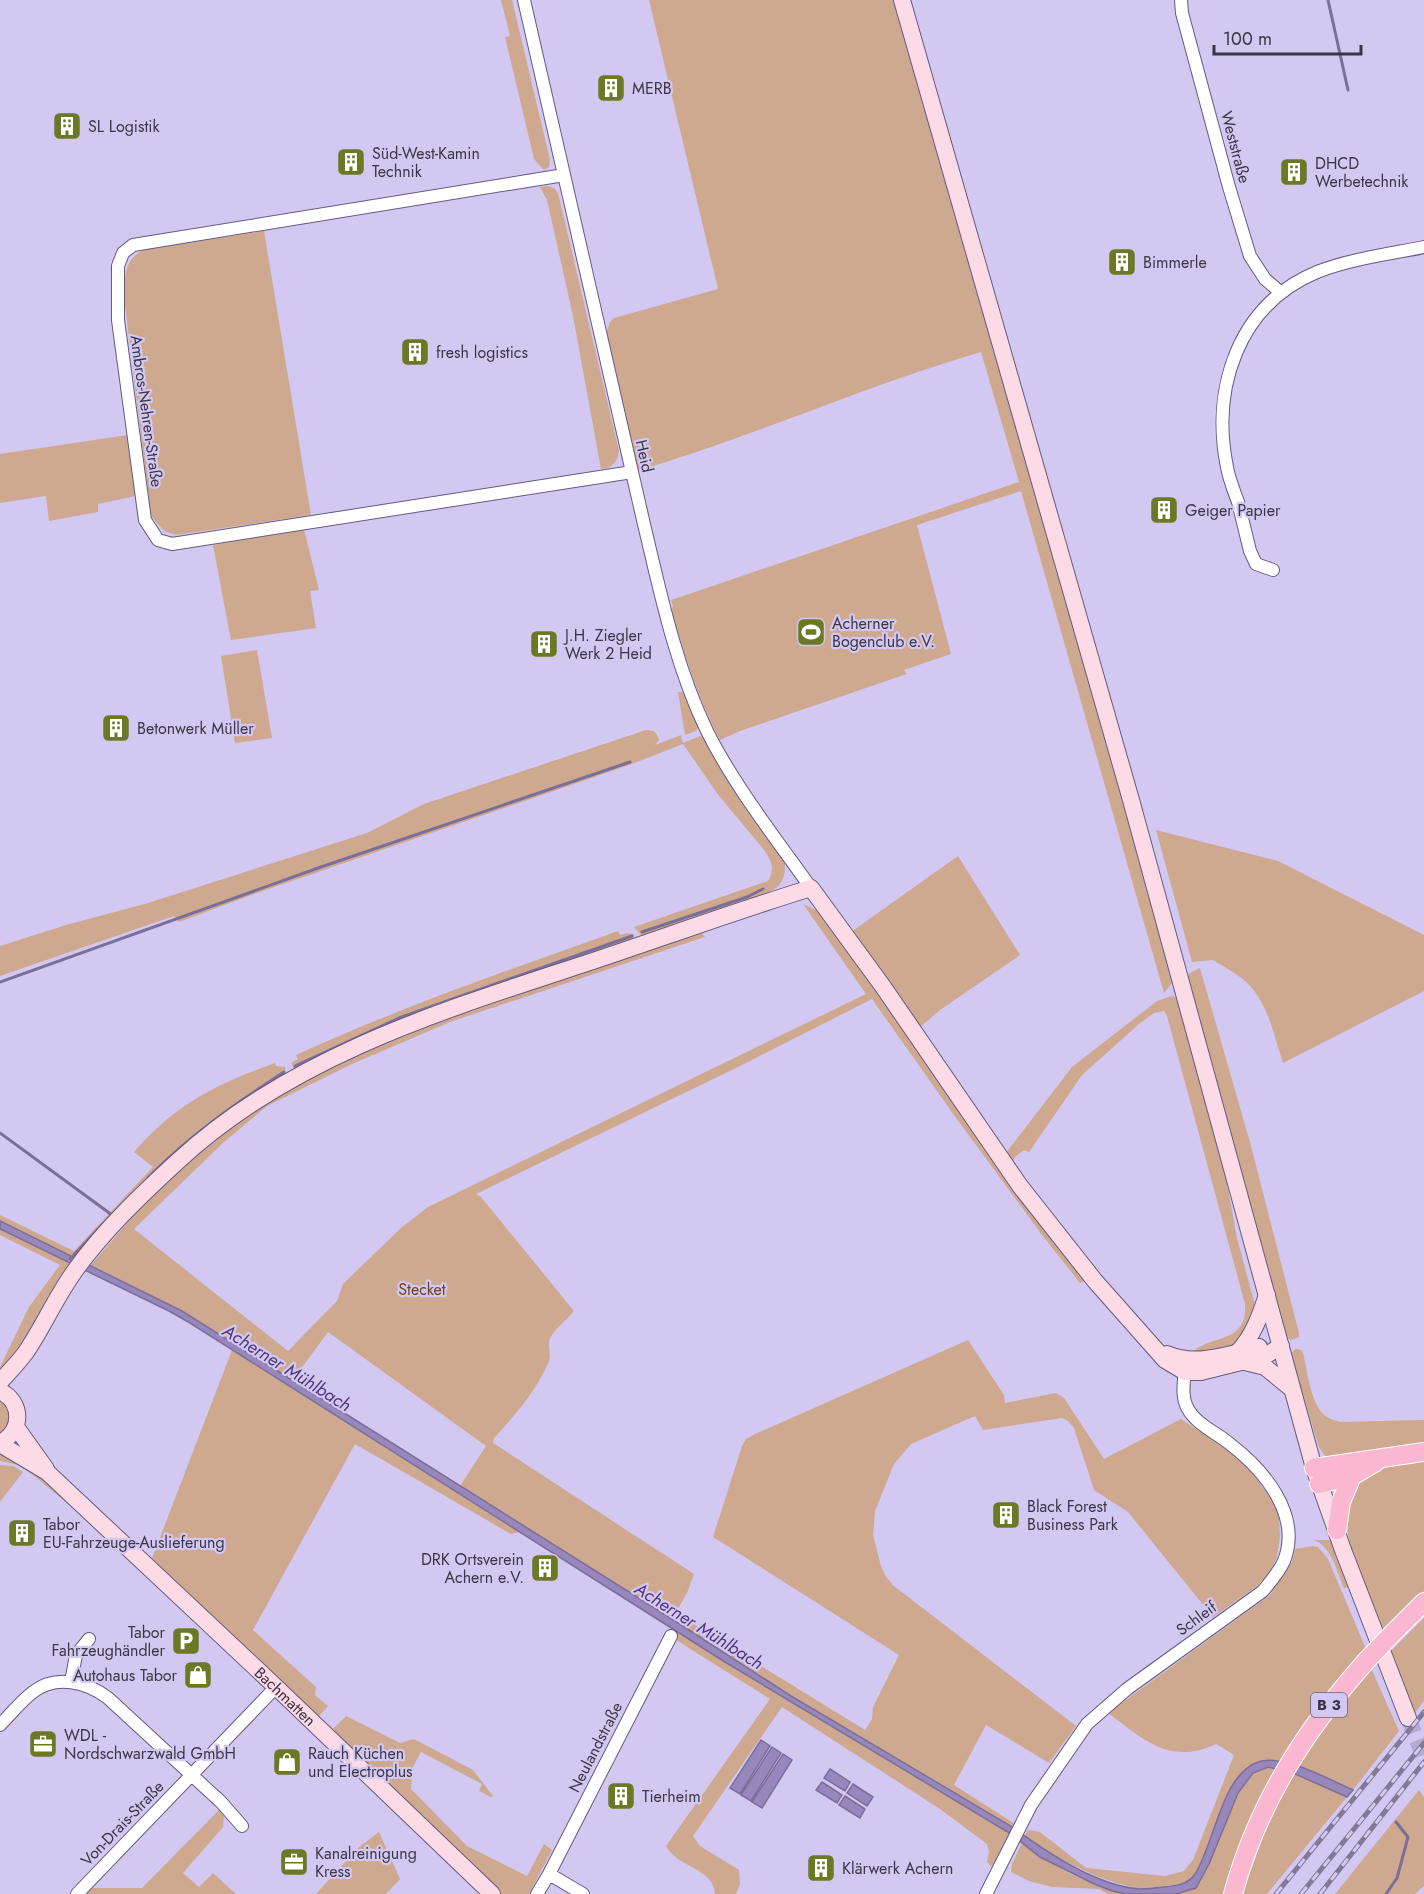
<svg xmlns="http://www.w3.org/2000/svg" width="1424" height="1894" viewBox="0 0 1424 1894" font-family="Jost,sans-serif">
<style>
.green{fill:#cea98f}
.water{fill:#9787bc;stroke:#7b6f99;stroke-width:1.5}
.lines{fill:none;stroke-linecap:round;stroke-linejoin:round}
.stream{stroke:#7b6f99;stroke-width:3}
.secondary-tunnel{stroke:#b5abd0;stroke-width:16;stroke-dasharray:16 8;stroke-linecap:butt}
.street-casing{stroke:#655a7e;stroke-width:14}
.secondary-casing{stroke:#655a7e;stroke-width:18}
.primary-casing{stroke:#fff;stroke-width:20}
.street{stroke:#fff;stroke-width:12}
.secondary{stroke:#fcdbe7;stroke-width:16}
.primary{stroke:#fab7cf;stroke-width:18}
.rail-casing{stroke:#817995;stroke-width:5}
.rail{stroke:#d3c8f2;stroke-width:3;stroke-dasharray:9;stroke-linecap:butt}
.primary-bridge-casing{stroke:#fff;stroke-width:20;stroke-linecap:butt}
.primary-bridge{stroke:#fab7cf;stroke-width:18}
.labels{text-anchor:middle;stroke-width:4.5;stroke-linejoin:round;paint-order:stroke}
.shield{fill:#d3c8f2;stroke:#69627a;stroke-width:1.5}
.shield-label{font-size:15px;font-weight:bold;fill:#3b3646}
.poi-label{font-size:16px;fill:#3b3646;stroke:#d3c8f2;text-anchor:start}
.street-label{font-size:16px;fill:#3b3646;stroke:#d3c8f2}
.park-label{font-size:16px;fill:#734217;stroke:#d3c8f2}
.water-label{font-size:18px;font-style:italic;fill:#4f377a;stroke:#d3c8f2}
</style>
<rect width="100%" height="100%" fill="#d3c8f2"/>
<path class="green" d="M 501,0 L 512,0 L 550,160 L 549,167 L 544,170 L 534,159 L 505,37 L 510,36 Z
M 649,0 L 896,0 L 1173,974 L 1172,983 L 1164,993 L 1021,491 L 917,525 L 951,654 L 904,670 L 907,674 L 740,731 L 720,740 C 698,699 685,655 671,610 L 673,606 L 671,600 L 1019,482 L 981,352 C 864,386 753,437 637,471 L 606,334 L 610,322 L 614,318 L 718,289 Z
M 547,186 L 554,188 L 558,193 L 619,451 C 617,463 612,468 601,469 L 573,316 L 547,200 L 540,187 Z
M 264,231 L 311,515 L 176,535 L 164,531 L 151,516 L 125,305 C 125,283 121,260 144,250 Z
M 128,435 L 136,496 L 98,504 L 98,512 L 49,521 L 46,496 L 0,503 L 0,454 Z
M 304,529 L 319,590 L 310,591 L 316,628 L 231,640 L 213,545 Z
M 257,650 L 272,738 L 235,743 L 221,656 Z
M 678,692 L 682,692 L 688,700 L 699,726 L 696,731 L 685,735 Z
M 646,730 C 653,730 657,732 659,740 L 655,745 L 681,735 L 683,743 L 703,735 L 785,862 C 785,870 785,878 779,885 C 767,900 667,929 643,937 L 634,927 L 768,881 C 775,869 772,862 765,851 L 719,796 L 683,744 L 632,764 L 257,893 L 179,922 L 174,916 L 0,976 L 0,946 L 66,925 L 148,903 L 367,833 L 424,804 Z
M 1156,830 L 1278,861 L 1424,935 L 1424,991 L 1283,1063 C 1275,1039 1269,1008 1252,988 C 1242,976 1226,968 1213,960 L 1192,962 Z
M 958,856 L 1020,955 L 940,1010 L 918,1029 L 851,932 Z
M 803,904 L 820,912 L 1087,1280 L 1080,1283 L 1042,1235 L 959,1122 L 872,999 L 740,1066 L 476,1194 L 481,1197 L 574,1311 C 568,1319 548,1334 549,1344 C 549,1353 552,1356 547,1366 C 532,1396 516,1414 494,1438 L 493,1443 L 694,1574 L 687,1593 L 672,1619 L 460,1486 L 486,1446 L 328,1332 L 292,1381 L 182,1311 L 91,1265 L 135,1214 L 194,1156 L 256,1106 L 340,1061 L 434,1023 L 700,931 L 705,937 L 450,1022 L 352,1064 L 267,1106 L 224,1142 L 134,1229 L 288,1351 L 337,1301 L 343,1284 L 401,1228 L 428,1207 L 866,994 Z
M 618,931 L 620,935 L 627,933 L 633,934 L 634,939 L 295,1070 L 291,1063 L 298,1059 L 296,1055 C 401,1007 509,970 618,931 Z
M 1200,968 L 1251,1146 L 1299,1333 L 1299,1337 L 1291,1340 L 1287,1338 L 1185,980 L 1190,973 Z
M 1172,996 L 1178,998 L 1224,1167 L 1237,1238 L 1255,1305 L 1254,1318 L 1234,1346 L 1190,1355 C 1208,1333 1248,1346 1245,1304 L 1167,1016 L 1164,1011 L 1154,1013 L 1139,1024 L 1082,1075 L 1029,1152 L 1024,1150 L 1016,1156 L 1012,1162 L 1006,1153 L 1072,1067 L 1157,1001 Z
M 275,1063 L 276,1066 L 285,1067 L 285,1075 L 124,1206 L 74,1258 L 0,1221 L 0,1215 L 74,1251 L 153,1167 L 134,1152 C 176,1104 216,1084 275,1063 Z
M 0,1229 L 70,1263 L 44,1311 L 0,1377 L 0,1367 L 29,1307 L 60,1265 L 0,1235 Z
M 968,1340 L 1004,1395 L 1005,1403 L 1056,1393 L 1064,1398 L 1104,1459 L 1181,1419 L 1235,1455 L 1253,1474 L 1272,1500 L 1279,1514 L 1280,1537 L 1277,1557 L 1269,1574 L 1257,1586 L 1213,1617 L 1128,1512 L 1094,1490 L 1074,1428 L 1068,1421 L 1062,1418 L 983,1430 L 975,1416 L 911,1444 L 894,1464 L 875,1511 L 873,1535 L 881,1566 L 886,1577 L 894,1586 L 1076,1726 L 1049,1763 L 986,1725 L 954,1785 L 1015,1824 L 1014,1828 L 791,1696 L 679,1624 L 682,1617 L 865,1730 L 872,1719 L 873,1707 L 899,1655 L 713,1537 L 742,1446 L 746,1439 L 755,1434 Z
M 1296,1349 L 1301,1350 L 1303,1353 C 1307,1370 1311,1402 1323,1414 C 1329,1419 1334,1420 1341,1422 L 1424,1420 L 1424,1447 L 1327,1459 L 1319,1447 L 1291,1355 L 1293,1351 Z
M 232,1350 L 520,1532 L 511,1534 L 355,1444 L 253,1630 L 316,1687 L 315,1695 L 328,1706 L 319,1716 L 333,1729 L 346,1716 L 400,1743 L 414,1739 L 473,1770 L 493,1796 L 491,1797 L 479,1791 L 482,1784 L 421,1752 L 413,1767 L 411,1789 L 467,1846 L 527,1876 L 544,1844 L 552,1850 L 529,1894 L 500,1894 L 151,1561 Z
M 0,1398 L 6,1402 L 11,1422 L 0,1436 Z
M 0,1452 L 39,1476 L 83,1513 L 151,1579 L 149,1579 L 67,1503 L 33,1475 L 18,1465 L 0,1461 Z
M 1424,1459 L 1424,1591 L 1383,1631 L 1350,1549 L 1344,1506 L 1356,1482 L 1373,1471 L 1399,1461 Z
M 0,1465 L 13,1466 L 23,1472 L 0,1502 Z
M 1314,1540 L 1331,1540 L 1350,1587 L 1344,1588 C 1337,1572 1332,1547 1314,1540 Z
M 1313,1546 L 1318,1547 L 1328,1559 L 1366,1649 L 1357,1656 L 1334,1686 L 1280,1761 L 1269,1760 L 1229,1791 L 1210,1843 L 1195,1874 L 1190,1880 L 1181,1884 L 1139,1889 L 1117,1883 L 1096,1876 L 1046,1852 L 1025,1836 L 1028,1830 L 1040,1832 L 1086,1868 L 1165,1876 L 1184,1871 L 1193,1860 L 1234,1755 L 1216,1744 C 1170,1766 1143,1739 1108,1713 L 1270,1595 L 1292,1562 L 1295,1549 Z
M 1424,1618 L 1424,1701 L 1414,1714 L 1390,1652 Z
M 676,1631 L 1011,1834 L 995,1864 L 991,1866 L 987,1862 L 989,1852 L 987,1844 L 940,1809 L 782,1707 L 693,1836 L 700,1846 L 739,1870 L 740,1884 L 736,1894 L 715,1894 C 714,1868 678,1868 666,1846 L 770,1699 L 673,1638 Z
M 1371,1668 L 1399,1731 L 1353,1790 L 1296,1766 L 1337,1705 Z
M 1267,1767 L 1276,1769 L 1243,1838 L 1224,1894 L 1176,1894 L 1196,1888 L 1209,1864 L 1238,1793 L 1253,1773 Z
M 1293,1773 L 1347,1797 L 1267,1894 L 1242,1894 L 1269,1820 Z
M 1419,1790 L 1424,1797 L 1424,1886 L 1415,1894 L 1335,1894 Z
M 219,1810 L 224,1814 L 223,1827 L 183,1873 L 199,1887 L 213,1873 L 236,1894 L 84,1894 L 91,1888 L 142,1888 Z
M 379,1832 L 400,1879 L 386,1894 L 316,1894 L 359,1847 Z
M 1022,1843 C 1052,1867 1089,1885 1126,1894 L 1108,1894 L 1099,1889 L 1052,1887 L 1029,1881 L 1011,1872 L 1012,1864 Z"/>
<path class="water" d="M 0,1221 L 182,1311 L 672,1619 L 791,1696 L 1014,1828 C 1046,1852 1098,1886 1140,1889 C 1147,1889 1155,1888 1163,1887 C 1174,1886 1188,1885 1195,1874 C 1215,1843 1221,1775 1258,1762 C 1282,1753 1330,1780 1353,1790 L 1347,1797 L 1293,1773 L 1276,1769 L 1268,1767 L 1253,1773 L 1238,1793 L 1209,1864 L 1196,1888 L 1176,1894 L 1126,1894 L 1112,1891 L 1092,1883 L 1040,1857 L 1011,1834 L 725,1662 L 190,1323 L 169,1311 L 0,1229 Z
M 761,1740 L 770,1746 L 740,1794 L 730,1788 Z
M 772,1747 L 781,1753 L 751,1801 L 741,1795 Z
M 783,1754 L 792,1760 L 762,1808 L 752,1802 Z
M 830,1769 L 850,1782 L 845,1791 L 824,1778 Z
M 822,1782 L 842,1795 L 837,1803 L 816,1790 Z
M 853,1784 L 873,1797 L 867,1806 L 847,1793 Z
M 845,1796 L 865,1809 L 860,1818 L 839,1805 Z"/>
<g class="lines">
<path class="stream" d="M 1328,0 L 1348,90
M 642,932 L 747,897 L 763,889
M 0,982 L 321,867 L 630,762
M 295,1066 L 399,1018 L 632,936
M 0,1133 L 112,1215
M 148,1178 C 189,1136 235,1104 284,1072
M 70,1259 L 102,1225
M 1386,1894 L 1397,1878 L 1408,1837 L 1396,1822"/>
<path class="secondary-tunnel" d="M 1408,1718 L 1424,1757"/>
<g class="street-casing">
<path id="street" d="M 524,0 L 643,520 C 660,591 675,665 707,731 C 735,787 775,837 811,888
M 1181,0 L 1182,13 L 1229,187 L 1250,256 L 1265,279 L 1280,292
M 564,175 L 133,245 L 123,253 L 118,266 L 118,320 L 145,520 L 158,540 L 172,544 L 632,472
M 1273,570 L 1256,564 L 1250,551 C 1246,535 1242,518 1238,502 C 1234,491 1229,479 1227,467 C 1211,388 1238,305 1317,272 C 1350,259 1389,254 1424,247
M 71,1682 L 76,1655 L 89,1639
M 0,1725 C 11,1714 21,1701 33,1692 C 56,1674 87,1682 108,1698 L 221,1802 L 242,1826
M 549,1874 L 583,1894
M 77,1894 L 276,1687
M 537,1894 L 549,1874 L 671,1636
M 986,1894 L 1031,1805 L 1087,1724 L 1127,1689 L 1263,1591 C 1271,1581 1279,1572 1284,1561 C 1302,1515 1264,1470 1230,1444 C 1217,1433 1196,1424 1188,1409 C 1180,1396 1185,1378 1185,1364"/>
</g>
<g class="secondary-casing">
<g id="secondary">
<path d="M 902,0 L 1131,800 L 1314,1468 L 1343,1550 L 1408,1718"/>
<path d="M 1238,1352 C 1253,1336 1260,1316 1267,1295"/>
<path d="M 1167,1354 C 1196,1367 1230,1354 1259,1347"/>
<path d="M 1245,1362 L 1265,1367 L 1292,1389"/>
<path d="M 0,1382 C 9,1372 18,1363 26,1352 C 43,1327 56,1297 74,1272 C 103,1231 141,1195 178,1161 C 291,1056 444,1010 587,963 C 662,938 736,911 811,888 L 884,988 L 1020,1186 L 1095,1281 L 1165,1360 L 1185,1372 L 1201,1372 L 1265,1356 L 1281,1346"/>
<path d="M 0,1391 C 23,1402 23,1431 0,1443"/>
<path d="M 16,1427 L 46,1469"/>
<path id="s1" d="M 0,1444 L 47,1472 L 276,1687 L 492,1894"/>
</g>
</g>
<g class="primary-casing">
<path id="primary" d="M 1314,1468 L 1424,1452
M 1319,1484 L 1352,1476 L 1376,1462
M 1337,1530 L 1341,1502 L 1352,1476
M 1393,1633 L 1424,1602
M 1233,1894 C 1258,1803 1305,1730 1367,1660"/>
</g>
<use href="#street" class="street"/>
<use href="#secondary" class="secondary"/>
<use href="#primary" class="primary"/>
<g class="rail-casing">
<path id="rail" d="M 1276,1894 L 1424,1712
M 1301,1894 L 1424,1743
M 1320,1894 L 1424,1762"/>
</g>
<use href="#rail" class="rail"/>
<g class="primary-bridge-casing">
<path id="primary-bridge" d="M 1367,1660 L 1393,1633"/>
</g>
<use href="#primary-bridge" class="primary-bridge"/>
</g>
<defs>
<g id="building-square" transform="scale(1.5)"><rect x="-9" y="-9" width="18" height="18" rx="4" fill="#6b7925" stroke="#d3c8f2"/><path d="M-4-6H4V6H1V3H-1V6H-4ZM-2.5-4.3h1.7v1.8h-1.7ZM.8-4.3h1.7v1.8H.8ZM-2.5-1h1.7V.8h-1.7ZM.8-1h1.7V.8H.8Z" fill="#fff"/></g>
<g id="stadium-square" transform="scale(1.5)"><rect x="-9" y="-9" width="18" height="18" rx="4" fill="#6b7925" stroke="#d3c8f2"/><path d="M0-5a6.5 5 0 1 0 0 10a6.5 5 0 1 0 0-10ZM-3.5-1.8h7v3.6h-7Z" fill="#fff"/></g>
<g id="parking-square" transform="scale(1.5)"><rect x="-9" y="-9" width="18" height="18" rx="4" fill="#6b7925" stroke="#d3c8f2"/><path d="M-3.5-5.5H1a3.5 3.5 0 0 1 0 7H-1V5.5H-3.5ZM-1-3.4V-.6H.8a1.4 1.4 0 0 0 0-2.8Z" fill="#fff"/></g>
<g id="shop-square" transform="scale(1.5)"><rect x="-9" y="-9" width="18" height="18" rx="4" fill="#6b7925" stroke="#d3c8f2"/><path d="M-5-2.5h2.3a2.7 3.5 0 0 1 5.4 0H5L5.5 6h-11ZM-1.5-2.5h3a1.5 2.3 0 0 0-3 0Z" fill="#fff"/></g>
<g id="office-square" transform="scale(1.5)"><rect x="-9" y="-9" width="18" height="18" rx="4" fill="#6b7925" stroke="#d3c8f2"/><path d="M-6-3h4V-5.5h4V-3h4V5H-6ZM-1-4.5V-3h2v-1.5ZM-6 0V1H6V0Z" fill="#fff"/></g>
</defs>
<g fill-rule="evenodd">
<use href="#building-square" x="611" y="88"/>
<use href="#building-square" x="67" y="126"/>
<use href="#building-square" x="351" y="162"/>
<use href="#building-square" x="1294" y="172"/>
<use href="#building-square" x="1122" y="262"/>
<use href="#building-square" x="415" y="352"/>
<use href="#building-square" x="1164" y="510"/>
<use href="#stadium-square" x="811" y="632"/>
<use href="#building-square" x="544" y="644"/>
<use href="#building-square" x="116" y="728"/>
<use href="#building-square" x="1006" y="1515"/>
<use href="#building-square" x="22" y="1533"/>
<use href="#building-square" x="545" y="1568"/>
<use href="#parking-square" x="186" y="1641"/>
<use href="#shop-square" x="198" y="1675"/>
<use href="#office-square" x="43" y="1744"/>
<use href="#shop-square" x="287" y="1762"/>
<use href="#building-square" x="621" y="1796"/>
<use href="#office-square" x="294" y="1862"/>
<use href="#building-square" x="821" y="1868"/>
</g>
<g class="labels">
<rect class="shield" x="1311" y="1693" width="36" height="24" rx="4.5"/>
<g class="shield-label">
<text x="1329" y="1710">B 3</text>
</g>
<g class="poi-label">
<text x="632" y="94">MERB</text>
<text x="88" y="132">SL Logistik</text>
<text x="372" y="159">Süd-West-Kamin<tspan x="372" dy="18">Technik</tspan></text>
<text x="1315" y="169">DHCD<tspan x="1315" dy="18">Werbetechnik</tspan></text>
<text x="1143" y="268">Bimmerle</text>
<text x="436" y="358">fresh logistics</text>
<text x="1185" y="516">Geiger Papier</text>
<text x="832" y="629">Acherner<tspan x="832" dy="18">Bogenclub e.V.</tspan></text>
<text x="565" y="641">J.H. Ziegler<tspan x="565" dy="18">Werk 2 Heid</tspan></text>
<text x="137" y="734">Betonwerk Müller</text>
<text x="1027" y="1512">Black Forest<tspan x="1027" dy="18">Business Park</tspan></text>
<text x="43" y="1530">Tabor<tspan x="43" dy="18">EU-Fahrzeuge-Auslieferung</tspan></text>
<text x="524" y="1565" text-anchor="end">DRK Ortsverein<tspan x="524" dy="18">Achern e.V.</tspan></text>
<text x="165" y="1638" text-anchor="end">Tabor<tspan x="165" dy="18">Fahrzeughändler</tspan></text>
<text x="177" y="1681" text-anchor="end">Autohaus Tabor</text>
<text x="64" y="1741">WDL -<tspan x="64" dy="18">Nordschwarzwald GmbH</tspan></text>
<text x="308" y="1759">Rauch Küchen<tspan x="308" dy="18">und Electroplus</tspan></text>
<text x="642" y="1802">Tierheim</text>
<text x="315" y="1859">Kanalreinigung<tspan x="315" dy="18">Kress</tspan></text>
<text x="842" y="1874">Klärwerk Achern</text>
</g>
<g class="street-label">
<text transform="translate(1236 147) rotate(75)" y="6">Weststraße</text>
<text transform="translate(147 411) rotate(82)" y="6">Ambros-Nehren-Straße</text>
<text transform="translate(645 456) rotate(77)" y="6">Heid</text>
<text transform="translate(1196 1618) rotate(-36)" y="6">Schleif</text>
<text dy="6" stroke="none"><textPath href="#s1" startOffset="382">Bachmatten</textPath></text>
<text transform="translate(595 1747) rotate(-63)" y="6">Neulandstraße</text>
<text transform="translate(122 1823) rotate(-46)" y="6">Von-Drais-Straße</text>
</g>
<g class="park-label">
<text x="422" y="1295">Stecket</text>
</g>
<g class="water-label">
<text transform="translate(287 1368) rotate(32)" y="6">Acherner Mühlbach</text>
<text transform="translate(699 1626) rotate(32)" y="6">Acherner Mühlbach</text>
</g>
</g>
<path d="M1214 45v9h147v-9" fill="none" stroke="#3b3646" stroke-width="3"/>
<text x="1223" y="45" font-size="18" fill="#3b3646" stroke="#d3c8f2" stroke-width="4.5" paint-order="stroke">100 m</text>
</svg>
